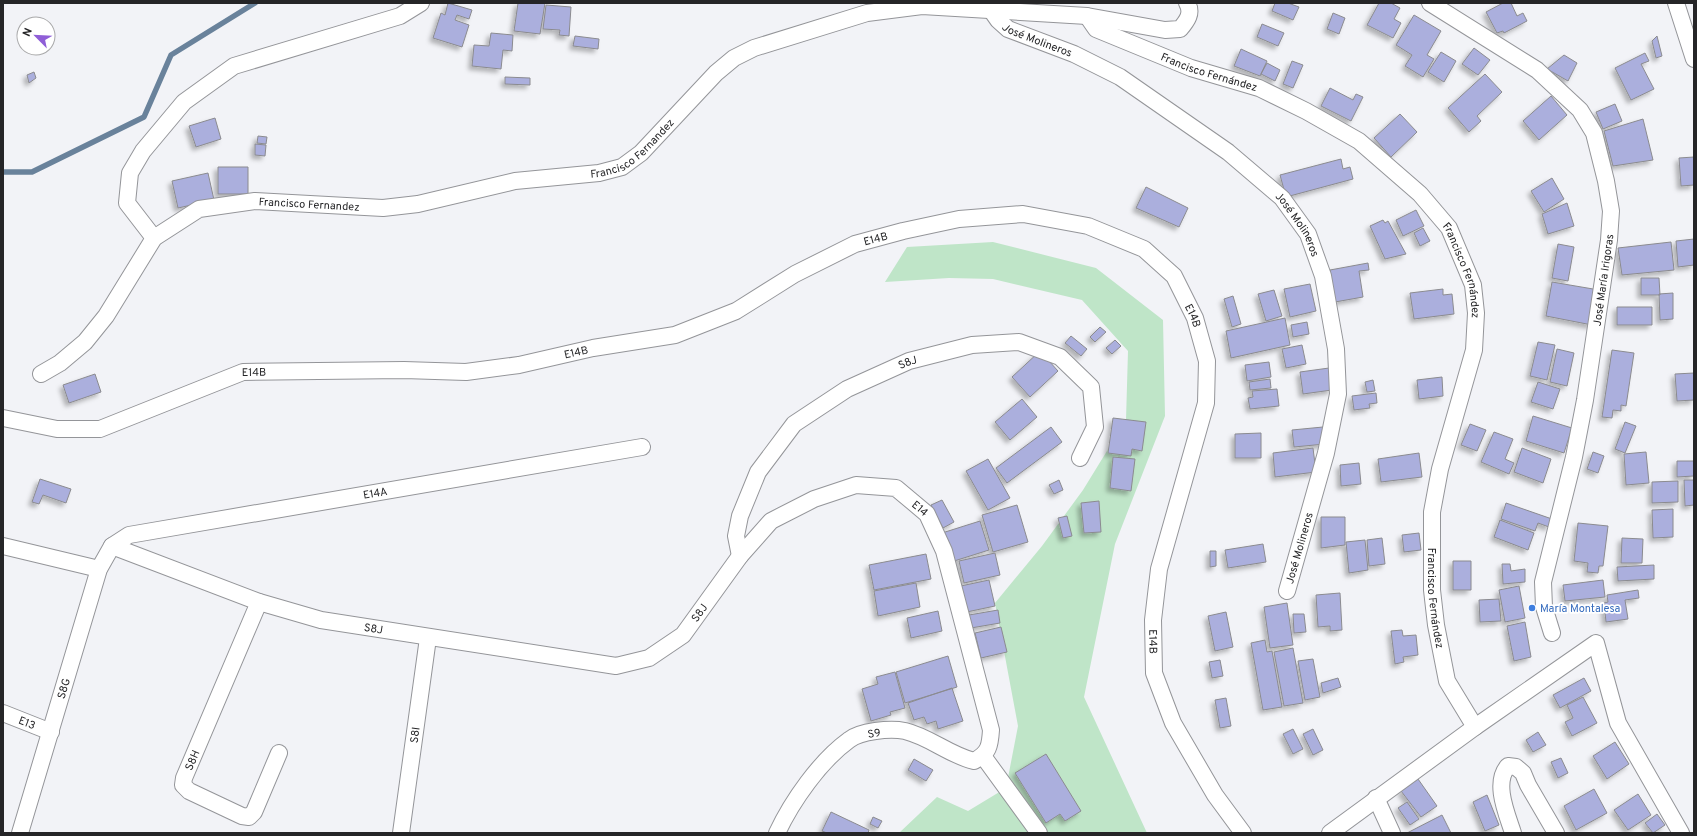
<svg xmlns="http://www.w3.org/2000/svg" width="1697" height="836" viewBox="0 0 1697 836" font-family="Overpass,sans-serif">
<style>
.green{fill:#bfe5c8}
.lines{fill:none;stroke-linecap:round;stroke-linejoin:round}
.stream{stroke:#69829b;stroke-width:5.5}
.building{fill:#abafdd;stroke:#8b8b8f;filter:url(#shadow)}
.minor-casing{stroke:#949599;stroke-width:18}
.minor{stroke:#fff;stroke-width:16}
.shop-dot{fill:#3f7fe0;stroke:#fff;stroke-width:1.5}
.labels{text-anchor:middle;stroke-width:3.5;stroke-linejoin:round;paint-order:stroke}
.street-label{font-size:11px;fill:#252527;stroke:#fff}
.shop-label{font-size:11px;fill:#366cbe;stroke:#fff;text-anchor:start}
</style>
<defs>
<filter id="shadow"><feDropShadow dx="-3.5" dy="3.5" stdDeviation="2" flood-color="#0004"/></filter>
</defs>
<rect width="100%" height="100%" fill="#f2f3f7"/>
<path class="green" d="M 993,242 L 1096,268 L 1163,320 L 1165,416 L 1115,544 L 1084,697 L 1147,833 L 899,833 L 937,797 L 968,811 L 1006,788 L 1018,726 L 995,603 L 1042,546 L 1083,490 L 1126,420 L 1128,351 L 1082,300 L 993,279 L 949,278 L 885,282 L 907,247 Z"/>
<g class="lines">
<path class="stream" d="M 3,172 L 32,172 L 144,117 L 171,55 L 255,3"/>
</g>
<path class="building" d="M 448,3 L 472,10 L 469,19 L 457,15 L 455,20 L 469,25 L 462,47 L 433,38 L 441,13 L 445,15 Z
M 518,3 L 545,3 L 540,34 L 514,31 Z
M 1275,3 L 1288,3 L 1299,7 L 1293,20 L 1272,11 Z
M 1379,3 L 1391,3 L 1400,8 L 1394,19 L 1401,23 L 1393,38 L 1367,25 Z
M 1503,3 L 1511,3 L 1517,16 L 1523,13 L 1527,21 L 1504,33 L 1503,31 L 1497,33 L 1486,12 Z
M 546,5 L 571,7 L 569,36 L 559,35 L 560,30 L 543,29 Z
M 1333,13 L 1345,18 L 1339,34 L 1327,29 Z
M 1414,15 L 1441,31 L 1427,55 L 1434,59 L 1423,77 L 1405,66 L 1412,55 L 1396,45 Z
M 1262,24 L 1284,33 L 1278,46 L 1257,37 Z
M 491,33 L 513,35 L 512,51 L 503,50 L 501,69 L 472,66 L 474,45 L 489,46 Z
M 575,36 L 599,39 L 598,49 L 573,46 Z
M 1657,36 L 1662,56 L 1656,58 L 1652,41 Z
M 1474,48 L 1490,60 L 1478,75 L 1462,64 Z
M 1241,49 L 1267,61 L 1260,76 L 1234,66 Z
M 1441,52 L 1456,61 L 1444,82 L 1428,72 Z
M 1645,53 L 1649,61 L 1641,64 L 1654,89 L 1631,100 L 1615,68 Z
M 1564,55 L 1577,63 L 1568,81 L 1547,69 Z
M 1292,61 L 1303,65 L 1293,88 L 1283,84 Z
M 1267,63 L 1280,70 L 1275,81 L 1261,74 Z
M 34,72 L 36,78 L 29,83 L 27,75 Z
M 1485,74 L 1502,92 L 1477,116 L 1481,121 L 1469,132 L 1448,108 Z
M 505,77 L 530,78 L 530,85 L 505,84 Z
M 1330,88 L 1353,100 L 1356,94 L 1363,97 L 1351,121 L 1321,106 Z
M 1551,96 L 1567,115 L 1539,140 L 1523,121 Z
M 1615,104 L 1622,121 L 1603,129 L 1596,112 Z
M 1400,114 L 1417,132 L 1391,157 L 1374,138 Z
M 215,118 L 221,139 L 196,147 L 189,126 Z
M 1643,119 L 1653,160 L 1613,166 L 1604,131 Z
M 258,136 L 267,137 L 266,144 L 257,143 Z
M 255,144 L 266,145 L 265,156 L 255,155 Z
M 1694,157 L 1694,185 L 1681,186 L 1679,158 Z
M 1341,159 L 1343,169 L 1350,167 L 1353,179 L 1286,197 L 1280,175 Z
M 218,167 L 248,167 L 248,194 L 218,194 Z
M 208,173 L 214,200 L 178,208 L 172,181 Z
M 1552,178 L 1564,199 L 1544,212 L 1531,191 Z
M 1146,187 L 1188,208 L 1179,227 L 1136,208 Z
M 1567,203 L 1574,226 L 1548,234 L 1542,214 Z
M 1416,210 L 1424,226 L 1403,236 L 1396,220 Z
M 1383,220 L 1385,223 L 1388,221 L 1406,254 L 1385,259 L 1370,226 Z
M 1423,228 L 1430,241 L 1420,246 L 1414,233 Z
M 1694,239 L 1694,265 L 1678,267 L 1676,241 Z
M 1671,242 L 1674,270 L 1622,275 L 1618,248 Z
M 1558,244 L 1574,247 L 1568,281 L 1552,278 Z
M 1368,263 L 1369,270 L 1359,271 L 1363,297 L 1335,302 L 1330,270 Z
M 1641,278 L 1659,278 L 1660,295 L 1641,295 Z
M 1552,282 L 1599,290 L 1592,325 L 1546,316 Z
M 1310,284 L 1316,311 L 1290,317 L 1284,289 Z
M 1443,289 L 1443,295 L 1452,294 L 1454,314 L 1414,319 L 1410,293 Z
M 1274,290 L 1282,316 L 1266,321 L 1258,294 Z
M 1673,293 L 1673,319 L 1660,320 L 1659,294 Z
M 1233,296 L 1241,324 L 1232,327 L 1224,299 Z
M 1617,307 L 1652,307 L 1652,325 L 1617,325 Z
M 1285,318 L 1290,345 L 1231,358 L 1226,331 Z
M 1307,322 L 1309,334 L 1293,337 L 1291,325 Z
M 1100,327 L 1106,332 L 1095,342 L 1090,337 Z
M 1071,336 L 1087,349 L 1081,356 L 1065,343 Z
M 1115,340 L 1121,346 L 1112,354 L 1106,348 Z
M 1538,342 L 1555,345 L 1547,380 L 1530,376 Z
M 1302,345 L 1306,364 L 1286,368 L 1282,349 Z
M 1557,349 L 1574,353 L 1567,386 L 1550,382 Z
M 1612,350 L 1634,353 L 1626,406 L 1621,405 L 1621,411 L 1613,410 L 1612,418 L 1602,417 Z
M 1040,351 L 1058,371 L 1030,397 L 1012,377 Z
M 1269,362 L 1271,377 L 1247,381 L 1245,365 Z
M 1329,368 L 1332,390 L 1303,394 L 1300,372 Z
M 1694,373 L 1694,400 L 1677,401 L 1675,374 Z
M 95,374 L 101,392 L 69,403 L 63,385 Z
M 1442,377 L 1443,396 L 1419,399 L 1417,380 Z
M 1270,379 L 1271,388 L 1250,390 L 1249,382 Z
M 1373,380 L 1375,391 L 1367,392 L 1365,382 Z
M 1538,382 L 1560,389 L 1553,409 L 1531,402 Z
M 1277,389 L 1279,406 L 1250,409 L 1248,398 L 1253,397 L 1252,391 Z
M 1376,393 L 1377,403 L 1369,404 L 1370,408 L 1354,410 L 1352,396 Z
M 1022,399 L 1037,417 L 1010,440 L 995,422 Z
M 1533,416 L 1572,428 L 1564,453 L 1526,441 Z
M 1113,418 L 1146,422 L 1142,451 L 1132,449 L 1131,456 L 1108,453 Z
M 1625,422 L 1636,426 L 1625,453 L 1615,449 Z
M 1470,424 L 1486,430 L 1477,451 L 1461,445 Z
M 1051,427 L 1062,442 L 1007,483 L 996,468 Z
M 1323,427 L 1325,444 L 1294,447 L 1292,430 Z
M 1494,432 L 1513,439 L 1505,459 L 1514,463 L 1509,474 L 1481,462 Z
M 1261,433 L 1261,458 L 1235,458 L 1235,434 Z
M 1313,448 L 1316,472 L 1275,477 L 1273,453 Z
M 1522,448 L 1551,459 L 1543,483 L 1514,472 Z
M 1593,452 L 1604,456 L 1598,473 L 1587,469 Z
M 1646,452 L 1649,483 L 1626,485 L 1624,454 Z
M 1419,453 L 1422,477 L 1381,482 L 1378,459 Z
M 1113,457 L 1135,459 L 1131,491 L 1110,488 Z
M 988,459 L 1010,498 L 988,510 L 966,471 Z
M 1677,461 L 1694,461 L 1694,476 L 1677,477 Z
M 1359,463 L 1361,484 L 1341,486 L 1340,465 Z
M 40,479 L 71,489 L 66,503 L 43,495 L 39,504 L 32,502 Z
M 1059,480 L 1063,490 L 1054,494 L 1049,485 Z
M 1684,480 L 1694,480 L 1694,505 L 1685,506 Z
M 1678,481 L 1678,502 L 1652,503 L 1652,482 Z
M 942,500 L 954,522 L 943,528 L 931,505 Z
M 1099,501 L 1101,532 L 1084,533 L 1081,503 Z
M 1506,503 L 1552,519 L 1549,527 L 1538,523 L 1535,531 L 1501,519 Z
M 1017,505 L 1028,542 L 993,552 L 982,515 Z
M 1673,509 L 1673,537 L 1653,538 L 1652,510 Z
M 1067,516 L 1072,536 L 1063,538 L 1058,518 Z
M 1321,517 L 1345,517 L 1345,545 L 1321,548 Z
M 1500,520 L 1534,533 L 1528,550 L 1494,537 Z
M 980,521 L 989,550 L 951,562 L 942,533 Z
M 1578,523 L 1608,526 L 1603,566 L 1599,566 L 1598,573 L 1587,572 L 1588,563 L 1574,561 Z
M 1419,533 L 1421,550 L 1404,552 L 1402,535 Z
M 1382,538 L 1385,564 L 1369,566 L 1367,540 Z
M 1622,538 L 1643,539 L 1642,563 L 1621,563 Z
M 1365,540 L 1368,570 L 1349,573 L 1346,542 Z
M 1263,544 L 1266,562 L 1228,568 L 1225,550 Z
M 1210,551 L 1216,551 L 1216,566 L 1210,567 Z
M 995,553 L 1000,575 L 964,583 L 959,561 Z
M 926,554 L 931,579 L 874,590 L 869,565 Z
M 1453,561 L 1471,561 L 1471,590 L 1453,590 Z
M 1502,564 L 1510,564 L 1511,571 L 1525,569 L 1525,582 L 1503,584 Z
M 1654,565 L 1654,579 L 1618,581 L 1617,567 Z
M 989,580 L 995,606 L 962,613 L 956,587 Z
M 1603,580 L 1605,597 L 1565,601 L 1563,585 Z
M 916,583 L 920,607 L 878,616 L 874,591 Z
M 1519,586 L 1525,618 L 1505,622 L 1499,590 Z
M 1638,590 L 1639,598 L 1625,600 L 1628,619 L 1606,622 L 1604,603 L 1608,602 L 1607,595 Z
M 1340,593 L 1342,630 L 1330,631 L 1330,626 L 1318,627 L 1316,595 Z
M 1499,599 L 1501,621 L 1480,622 L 1479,600 Z
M 1287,603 L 1293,645 L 1270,648 L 1264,607 Z
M 998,610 L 1000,623 L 971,628 L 969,615 Z
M 938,611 L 942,631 L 911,638 L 907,618 Z
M 1226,612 L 1233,647 L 1215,651 L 1208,616 Z
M 1293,614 L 1304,614 L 1306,632 L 1294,633 Z
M 1525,622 L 1531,657 L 1514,661 L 1507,626 Z
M 1001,627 L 1007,652 L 981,658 L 975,633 Z
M 1402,630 L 1403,636 L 1416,635 L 1418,655 L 1403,657 L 1404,662 L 1395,664 L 1391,631 Z
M 1265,640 L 1267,652 L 1272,651 L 1282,707 L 1263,710 L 1251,643 Z
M 1293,648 L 1303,703 L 1284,706 L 1274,652 Z
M 948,656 L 957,687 L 905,703 L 896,672 Z
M 1313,659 L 1320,697 L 1305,700 L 1298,661 Z
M 1220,660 L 1223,676 L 1212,678 L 1209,662 Z
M 895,672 L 905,708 L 890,712 L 891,715 L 871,721 L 862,689 L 878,684 L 876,677 Z
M 1338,678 L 1341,687 L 1323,693 L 1321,683 Z
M 1584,678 L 1591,691 L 1560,708 L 1553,695 Z
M 952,688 L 963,721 L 938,729 L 936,721 L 927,724 L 924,717 L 914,720 L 908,703 Z
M 1583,697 L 1597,723 L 1572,736 L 1565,722 L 1573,718 L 1567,705 Z
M 1226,698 L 1231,726 L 1220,728 L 1215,700 Z
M 1293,729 L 1303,749 L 1293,754 L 1283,734 Z
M 1313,729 L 1323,750 L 1313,755 L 1303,734 Z
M 1538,732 L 1546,745 L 1533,752 L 1526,740 Z
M 1615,742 L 1629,764 L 1607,779 L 1593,756 Z
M 1046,754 L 1081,811 L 1065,821 L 1060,814 L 1046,823 L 1015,773 Z
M 1561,758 L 1568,773 L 1558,778 L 1551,762 Z
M 914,759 L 933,770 L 926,781 L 908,770 Z
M 1418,779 L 1437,806 L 1421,817 L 1401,791 Z
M 1594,789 L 1607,813 L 1576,830 L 1564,806 Z
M 1638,794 L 1651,815 L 1628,830 L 1614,810 Z
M 1487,795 L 1499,825 L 1485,831 L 1473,802 Z
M 1407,802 L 1419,819 L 1410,825 L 1398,808 Z
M 831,812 L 869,830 L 868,833 L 827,833 L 822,831 Z
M 1657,814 L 1665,825 L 1653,833 L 1645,823 Z
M 1442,815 L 1451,833 L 1407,833 Z
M 873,817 L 882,821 L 878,828 L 870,824 Z"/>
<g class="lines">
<g class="minor-casing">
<g id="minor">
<path d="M 1430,3 L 1537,70 L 1580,110 L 1594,133 L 1606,181 L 1611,211 L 1609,240 L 1585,400 L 1574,457 L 1543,582 L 1544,607 L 1552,633"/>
<path d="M 1676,3 L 1694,59"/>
<path id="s1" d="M 991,10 L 998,20 L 1008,29 L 1074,54 L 1120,77 L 1228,152 L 1282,198 L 1308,234 L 1323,276 L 1336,349 L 1338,394 L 1326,453 L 1287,591"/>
<path id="s2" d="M 1087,16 L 1096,29 L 1191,68 L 1259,88 L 1306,111 L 1359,141 L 1420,194 L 1449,228 L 1473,285 L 1476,313 L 1474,350 L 1440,469 L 1432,512 L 1432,590 L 1436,625 L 1447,681 L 1475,727"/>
<path d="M 154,238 L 127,203 L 130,173 L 143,151 L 184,102 L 234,66 L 400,16 L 421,3"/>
<path id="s3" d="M 41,374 L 60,363 L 85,342 L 106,316 L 154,238 L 199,209 L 255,201 L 383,208 L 418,204 L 515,181 L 599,173 L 622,167 L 641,153 L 716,73 L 734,58 L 754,48 L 867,13 L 922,6 L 1087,16 L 1165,30 L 1180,29 C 1187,21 1193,13 1187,3"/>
<path id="s4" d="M 3,418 L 57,429 L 100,429 L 243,372 L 404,370 L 466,372 L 519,365 L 593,348 L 675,335 L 736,311 L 795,274 L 855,244 L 903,231 L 959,219 L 1023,214 L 1088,226 L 1144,249 L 1174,276 L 1195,318 L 1207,361 L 1206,403 L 1159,569 L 1153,620 L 1154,673 L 1173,723 L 1215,795 L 1243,833"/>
<path d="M 3,546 L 99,569"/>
<path id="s5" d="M 112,546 L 259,602 L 321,620 L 616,666 L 649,658 L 683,635 L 740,556 L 771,521 L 814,499 L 856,485 L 896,488 L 927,514 L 944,551 L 991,730 C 990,746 989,753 974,761 C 949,755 930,737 905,731 C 890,728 860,731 849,740 C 820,761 792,801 777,833"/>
<path id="s6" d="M 740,556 L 736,536 L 740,516 L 758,472 L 794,424 L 847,389 L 909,361 L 972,345 L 1019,342 L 1060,357 L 1091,387 L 1095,427 L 1080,458"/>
<path d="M 259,602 L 184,778 L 183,785 L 189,791 L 242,816 L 249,817 L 254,812 L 279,753"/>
<path id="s7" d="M 3,713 L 51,732"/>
<path d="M 983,756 L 1039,833"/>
<path d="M 1376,798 L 1392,833"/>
<path id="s8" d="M 20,833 L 99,569 L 112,546 L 129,535 L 642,447"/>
<path id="s9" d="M 401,833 L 428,638"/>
<path d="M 1330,833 L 1475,727 L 1596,643 L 1618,723 L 1681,833"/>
<path d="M 1513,833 C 1507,814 1493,783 1508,766 L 1516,767 L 1523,773 L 1528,785 L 1556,833"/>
</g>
</g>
<use href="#minor" class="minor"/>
</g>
<circle class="shop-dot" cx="1532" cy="608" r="4"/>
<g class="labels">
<g class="street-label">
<text dy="4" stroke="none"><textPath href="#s1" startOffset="57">José Molineros</textPath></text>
<text dy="4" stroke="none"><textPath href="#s2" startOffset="137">Francisco Fernández</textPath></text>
<text dy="4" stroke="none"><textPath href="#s3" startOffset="679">Francisco Fernandez</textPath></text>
<text dy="4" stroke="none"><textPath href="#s3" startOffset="344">Francisco Fernandez</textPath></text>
<text dy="4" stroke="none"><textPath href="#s1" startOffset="381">José Molineros</textPath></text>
<text dy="4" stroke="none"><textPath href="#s4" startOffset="911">E14B</textPath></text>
<text dy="4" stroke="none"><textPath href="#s2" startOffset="473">Francisco Fernández</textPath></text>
<text transform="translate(1603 280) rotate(-82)" y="4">José María Irigoras</text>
<text dy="4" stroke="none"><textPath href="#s4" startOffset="1272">E14B</textPath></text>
<text dy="4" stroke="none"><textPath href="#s4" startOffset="587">E14B</textPath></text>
<text dy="4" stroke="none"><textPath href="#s6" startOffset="278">S8J</textPath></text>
<text dy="4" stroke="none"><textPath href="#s4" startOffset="263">E14B</textPath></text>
<text dy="4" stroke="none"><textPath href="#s8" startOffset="572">E14A</textPath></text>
<text dy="4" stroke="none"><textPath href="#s5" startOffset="904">E14</textPath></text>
<text transform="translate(1299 548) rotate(-74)" y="4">José Molineros</text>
<text dy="4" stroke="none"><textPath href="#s2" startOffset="809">Francisco Fernández</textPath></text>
<text dy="4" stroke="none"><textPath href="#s5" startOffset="623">S8J</textPath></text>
<text dy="4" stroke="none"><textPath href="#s5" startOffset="275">S8J</textPath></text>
<text dy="4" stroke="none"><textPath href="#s4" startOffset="1607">E14B</textPath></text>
<text dy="4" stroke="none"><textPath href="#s8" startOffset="151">S8G</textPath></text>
<text dy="4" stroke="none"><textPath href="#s7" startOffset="26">E13</textPath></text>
<text transform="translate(874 733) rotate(-10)" y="4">S9</text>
<text dy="4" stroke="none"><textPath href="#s9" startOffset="99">S8I</textPath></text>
<text transform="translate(192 760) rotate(-67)" y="4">S8H</text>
</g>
<g class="shop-label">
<text x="1540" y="612">María Montalesa</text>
</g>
</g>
<rect width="1697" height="836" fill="none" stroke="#252527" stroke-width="8"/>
<g transform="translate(36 36) rotate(294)"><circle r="19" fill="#ffffff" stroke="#a8a8a9"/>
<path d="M0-3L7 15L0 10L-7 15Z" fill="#8f5ed7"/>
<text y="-6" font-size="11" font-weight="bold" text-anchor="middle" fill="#252527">N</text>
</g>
</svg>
